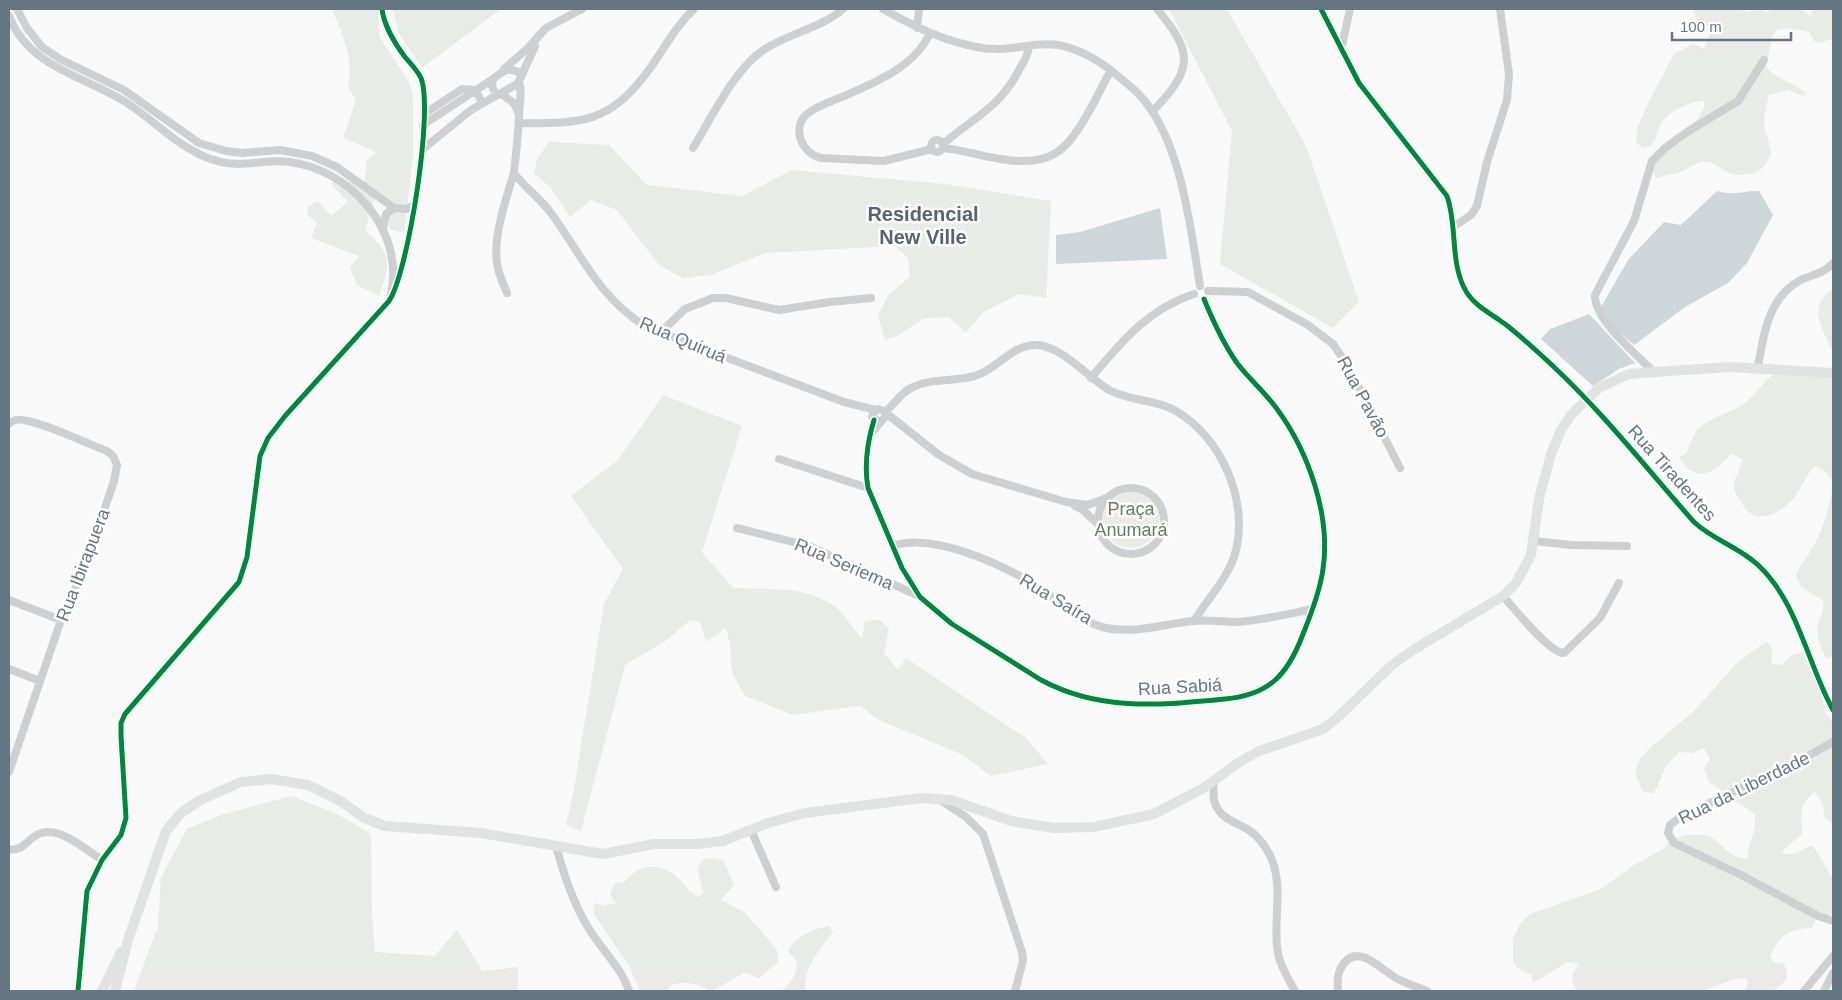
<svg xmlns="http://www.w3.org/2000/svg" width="1842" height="1000" viewBox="0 0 1842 1000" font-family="Arial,sans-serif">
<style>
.green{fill:#e8ebe6}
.water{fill:#ced6d9}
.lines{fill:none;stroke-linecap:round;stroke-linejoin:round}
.minor{stroke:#cecfd0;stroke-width:8}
.major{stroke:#e1e2e2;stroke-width:10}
.cycleway-casing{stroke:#fff;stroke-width:8}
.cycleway{stroke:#00873e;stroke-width:5}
.labels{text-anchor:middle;stroke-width:5;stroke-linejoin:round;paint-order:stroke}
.street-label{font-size:18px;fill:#657683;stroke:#fff}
.park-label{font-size:18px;fill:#687a64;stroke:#fff}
.quarter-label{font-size:20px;font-weight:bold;fill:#57646e;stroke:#fff}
</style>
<rect width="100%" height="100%" fill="#f9f9f9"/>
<path class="green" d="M 332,9 L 378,9 L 379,36 L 409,82 L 413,97 L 413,155 L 404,233 L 389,229 L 389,199 L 375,196 L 365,230 C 392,254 391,263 379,296 L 357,285 L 350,267 L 359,256 L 311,238 L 317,223 L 307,214 L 308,206 L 318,201 L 331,216 L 348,202 L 331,184 L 337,178 C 346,178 354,185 364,187 L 367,160 L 376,152 L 343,138 L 356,100 L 348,87 C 354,58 343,36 332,9 Z
M 393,9 L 501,9 L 422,68 L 399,34 Z
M 1169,9 L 1227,9 L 1306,146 L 1359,302 L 1333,328 L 1220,264 L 1232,131 Z
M 1693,9 L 1739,9 L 1747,12 L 1762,9 L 1767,13 L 1770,9 L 1801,9 L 1810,16 L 1813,9 L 1833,9 L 1833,39 L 1818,43 L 1814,41 L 1809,32 L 1785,28 L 1777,30 L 1772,37 L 1766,67 C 1777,80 1794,82 1807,94 L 1802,96 L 1788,90 L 1769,95 C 1766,105 1764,115 1764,126 C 1765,135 1773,146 1770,155 C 1766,171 1748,178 1733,174 C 1724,172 1717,164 1709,162 C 1699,159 1689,169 1680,172 C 1673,175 1666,174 1658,178 L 1654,176 C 1652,151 1676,142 1692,126 C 1697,121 1701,113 1705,106 L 1704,101 C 1692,100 1669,111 1662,122 C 1655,132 1659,146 1643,148 L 1636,142 L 1637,129 L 1649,101 L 1674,54 L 1693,44 L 1704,49 L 1709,38 L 1707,26 L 1696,19 Z
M 549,142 L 609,145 L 647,185 L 742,196 L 792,170 L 945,184 L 1051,201 L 1046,298 L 1019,294 L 983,312 L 966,333 L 949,317 L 923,319 L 897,336 L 885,340 L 878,315 L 888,295 L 910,277 L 908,258 L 895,246 L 765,253 L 711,275 L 683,278 L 659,265 L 617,210 L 591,200 L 570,217 L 551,188 L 534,173 L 537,159 Z
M 1833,288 L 1833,351 C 1829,347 1828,342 1826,337 C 1816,317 1813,304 1833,288 Z
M 1782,370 L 1833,373 L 1833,655 L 1827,659 C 1821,649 1815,636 1818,624 C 1821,612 1824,616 1823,600 L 1801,587 L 1796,575 C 1800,563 1805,562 1810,552 C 1822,533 1831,505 1833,482 L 1826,472 L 1815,466 C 1805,476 1802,488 1794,498 C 1781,512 1759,526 1745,508 C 1726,482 1736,486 1742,459 L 1732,454 C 1713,471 1700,486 1680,459 L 1680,456 L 1686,454 C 1690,447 1692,435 1698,429 C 1711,416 1730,414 1745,403 C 1759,392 1766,376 1782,370 Z
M 663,395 L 742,426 L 702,552 L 733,588 C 769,590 807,584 838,609 C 845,615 854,630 862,639 L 865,621 L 880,620 L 889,628 L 884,653 L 898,670 L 906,658 L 1026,738 L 1048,764 L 991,776 L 961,754 L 879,720 L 860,706 L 793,715 L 745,696 L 732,672 L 730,645 L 726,628 L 706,642 L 700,622 L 690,620 L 667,640 L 625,665 L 581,831 L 566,825 L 574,789 L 604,604 L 623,569 L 571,496 L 618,460 Z
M1103 520a28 28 0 1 1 56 0a28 28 0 1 1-56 0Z
M 1767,641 L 1773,652 L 1771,664 L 1782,665 L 1791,655 L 1802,652 L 1819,688 L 1826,714 L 1833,723 L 1833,824 L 1825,818 L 1822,803 L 1815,792 C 1796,806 1803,814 1802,834 L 1783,850 L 1782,854 C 1802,856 1800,847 1813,846 L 1833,879 L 1833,914 L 1815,920 L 1812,928 C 1790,928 1778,936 1770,956 L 1774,962 L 1784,964 L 1787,972 L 1786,980 L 1774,991 L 1745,991 L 1748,983 L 1747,979 L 1738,978 L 1702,991 L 1577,991 C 1570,978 1571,976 1579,964 L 1568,962 L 1533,983 L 1531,975 L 1517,968 L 1513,961 L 1513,939 L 1520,924 L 1530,914 L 1601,889 L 1634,865 L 1663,849 L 1671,840 L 1685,835 L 1708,835 C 1723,843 1729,860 1749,858 L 1747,854 L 1755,828 L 1755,815 L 1745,807 L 1735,802 L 1729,804 L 1722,791 L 1709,782 L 1704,769 L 1710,759 L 1704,748 L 1692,753 L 1679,752 C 1675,758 1669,761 1666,767 C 1661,776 1660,785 1653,793 L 1643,792 L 1635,773 L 1640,759 L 1651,747 L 1692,713 L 1737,663 Z
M 291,796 L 337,814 L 371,834 L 372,913 L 375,952 L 435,956 L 457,929 L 482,971 L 518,967 L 518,991 L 134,991 L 158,926 L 161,877 L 187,829 L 221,815 Z
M 708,858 L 723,860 L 734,885 L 721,900 L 744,912 L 769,940 L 777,950 L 778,962 L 759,978 L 745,973 C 732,978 724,986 710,991 C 696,983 686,981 671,985 L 667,991 L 640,991 L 629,966 L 593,913 L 595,903 L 605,905 L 616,904 L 610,894 L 615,882 L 623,883 C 639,864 658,861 678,878 C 685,885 689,892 698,897 L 703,893 L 697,868 L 702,861 Z
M 829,926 L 833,931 C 822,949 801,968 806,991 L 781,991 C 792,983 796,976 797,962 L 788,951 C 795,936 813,929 829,926 Z"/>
<path class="water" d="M 1717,191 C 1734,196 1742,191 1759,191 L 1773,215 L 1747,263 L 1728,283 L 1685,307 L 1634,345 L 1615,329 L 1601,307 L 1628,260 L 1664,222 L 1681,225 Z
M 1160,208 L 1167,259 L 1056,264 L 1056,235 L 1080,232 Z
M 1589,314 L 1635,363 L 1619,369 L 1593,386 L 1541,339 L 1550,329 Z"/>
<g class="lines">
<path class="minor" d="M 17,9 L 27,28 L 42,47 L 60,59 L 124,90 L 199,143 L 226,151 L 242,153 L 280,150 L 312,156 L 337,167 L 394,208 L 406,209 L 413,206
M 883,9 C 916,28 962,50 1001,49 C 1019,48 1040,42 1058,45 C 1081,49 1100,61 1118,76 C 1130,86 1143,96 1152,111 C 1183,158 1191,231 1200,286
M 1321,9 L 1359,83 L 1447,196 C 1458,227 1449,264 1467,293 C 1476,307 1492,314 1505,324 C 1522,337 1538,352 1554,367 C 1605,415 1648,470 1694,522 C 1713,540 1739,547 1758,565 C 1798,602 1807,663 1833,710
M 9,16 C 29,68 85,76 127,103 C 155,121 177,146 208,158 C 242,171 260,158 290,162 C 351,170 405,231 391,294
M 917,28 L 919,9
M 930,33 C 915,67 874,83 842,97 C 830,102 817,106 807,114 C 791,128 802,154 821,158 L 884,161 L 932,149
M 1342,46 L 1350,9
M 504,69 L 528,48 L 546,28 L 582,9
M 521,77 L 535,46
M 519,81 C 523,95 519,103 519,117 C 518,136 516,154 514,173 C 525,188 540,198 551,213 C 583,257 598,296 646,327 L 844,402 L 876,410
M 501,94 L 514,103 L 519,114
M 1153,111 C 1192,70 1195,54 1157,9
M 424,114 L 462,89 L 475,90 L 482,102
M 519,123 C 583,124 611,123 651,67 C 665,47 676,26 694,9
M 423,125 L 493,79
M931 146a6 6 0 1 1 12 0a6 6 0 1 1-12 0Z
M 943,144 C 973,118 1002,106 1020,68 C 1024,62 1028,54 1029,47
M 693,148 C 712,117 735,68 765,49 C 790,33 821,28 843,9
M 943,148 C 963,150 981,156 1000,159 C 1018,162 1040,163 1056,153 C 1078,140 1098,93 1111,70
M 423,149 L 471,110 L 517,84 L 521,77 L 520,73 C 507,66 503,71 493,79 L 492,86 L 496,95
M 1453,227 L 1471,215 L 1477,206 L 1487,162 L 1507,100 L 1509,74 L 1500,9
M 383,229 L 386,214 L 394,208
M 1208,291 L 1248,292 L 1308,325 L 1333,344 L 1348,366 L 1400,468
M 507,293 C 503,283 498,273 497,263 C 493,236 506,199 514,173
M 660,333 L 685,309 L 713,298 L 726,298 L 779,310 L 830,302 L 871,298
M 1758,367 C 1763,337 1768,298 1799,281 C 1810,275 1824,274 1833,263
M 1654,372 C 1637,355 1594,320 1595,295 L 1634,221 L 1652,161 L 1665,148 L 1687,132 L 1738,101 L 1764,60
M 1091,378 C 1121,342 1148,309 1194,294
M 885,412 C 895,404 901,392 913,387 C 934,377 959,383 980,374 C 999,366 1013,345 1036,345 C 1060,345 1088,377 1109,390 C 1129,401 1154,399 1174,410 C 1222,436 1251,504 1234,557 C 1226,580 1207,600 1194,621
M 886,413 L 939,455 L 972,474 L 1066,502 L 1088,505 L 1109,497
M 874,420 C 867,443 864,465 868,488 L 902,568 L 920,597 L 952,624 L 1041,680 C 1101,712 1160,705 1225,699 C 1270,695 1288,674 1303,634 C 1312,612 1320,591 1323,569 C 1331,515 1308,451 1277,409 C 1265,392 1249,379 1237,363 C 1223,343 1213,321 1204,299
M 9,424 C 10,423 14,420 16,420 C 30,416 90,445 107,451 L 113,456 L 117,465 L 114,481 L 85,567 L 61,620 L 9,772
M 873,431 L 886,416 L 884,411 L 878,409 L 874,411 L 872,417 L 880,423
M 779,459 L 868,488
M1098 521a33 33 0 1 1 66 0a33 33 0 1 1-66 0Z
M 1075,506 L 1083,510 L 1098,524
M 737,528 L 809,546 L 919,596
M 1534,541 L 1571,545 L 1627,546
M 893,546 C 932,532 1001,564 1035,585 C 1058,600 1079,622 1106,628 C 1136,634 1164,624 1193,621 C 1208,619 1223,622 1238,622 C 1263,620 1288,614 1313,609
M 1503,596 C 1514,608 1549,653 1564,653 L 1600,618 L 1619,583
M 9,600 L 61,620
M 9,669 L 40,681
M 1833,742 L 1795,763 L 1682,816 L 1670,825 L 1668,833 L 1674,843 L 1741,875 L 1818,916 L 1833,921
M 1213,781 C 1214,787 1213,794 1214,800 C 1218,819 1237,822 1250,831 C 1258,836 1265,846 1270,855 C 1285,887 1272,920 1278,953 C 1280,966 1289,980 1295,991
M 940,800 L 966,817 L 983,834 L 1022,952 L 1023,961 L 1015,991
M 751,830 L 776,887
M 556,846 C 564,875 573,903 589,929 C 602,950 621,967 629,991
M 9,850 C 22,850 25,843 35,836 C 55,822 85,849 102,860
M 78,991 L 87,891 L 102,860 L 121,835 L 126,818 L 121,736 L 121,723 L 125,714 L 239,582 L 247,557 L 260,456 L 268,438 L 285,416 L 389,301 C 408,273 434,110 421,78 C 417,70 410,63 405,57 C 395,44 384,25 382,9
M 1338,991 C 1337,981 1337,971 1345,962 C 1361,944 1383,972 1398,979 C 1407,984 1417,987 1427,991
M 1804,991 L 1833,956
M 1824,991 L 1833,973"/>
<path class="major" d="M 102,991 L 121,952
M 115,991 L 128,940 L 166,831 L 181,813 L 200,800 L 241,782 L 271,779 L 308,785 L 342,802 L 364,818 L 385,826 L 481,833 L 603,854 L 654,844 L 697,844 L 723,841 L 768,823 L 805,813 L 921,798 L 951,800 L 1011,821 L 1054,828 L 1094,827 L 1154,814 L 1202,789 L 1241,761 L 1259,751 L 1323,729 L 1337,718 L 1392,665 L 1413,650 L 1503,596 L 1516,583 L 1531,555 L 1539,499 L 1551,454 L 1561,430 L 1571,415 L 1599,388 L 1629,374 L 1654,372 L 1731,367 L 1833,373"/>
<g class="cycleway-casing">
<path id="cycleway" d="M 1321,9 L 1359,83 L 1447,196 C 1458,227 1449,264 1467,293 C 1476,307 1492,314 1505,324 C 1522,337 1538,352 1554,367 C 1605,415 1648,470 1694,522 C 1713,540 1739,547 1758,565 C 1798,602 1807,663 1833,710
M 874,420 C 867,443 864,465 868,488 L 902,568 L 920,597 L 952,624 L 1041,680 C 1101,712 1160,705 1225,699 C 1270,695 1288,674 1303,634 C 1312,612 1320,591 1323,569 C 1331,515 1308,451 1277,409 C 1265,392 1249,379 1237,363 C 1223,343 1213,321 1204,299
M 78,991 L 87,891 L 102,860 L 121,835 L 126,818 L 121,736 L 121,723 L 125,714 L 239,582 L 247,557 L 260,456 L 268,438 L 285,416 L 389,301 C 408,273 434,110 421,78 C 417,70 410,63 405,57 C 395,44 384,25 382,9"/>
</g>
<use href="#cycleway" class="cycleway"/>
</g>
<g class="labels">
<g class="street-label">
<text transform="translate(683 340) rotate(23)" y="6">Rua Quiruá</text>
<text transform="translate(1363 397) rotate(62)" y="6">Rua Pavão</text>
<text transform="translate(1672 473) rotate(48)" y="6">Rua Tiradentes</text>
<text transform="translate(844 564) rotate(23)" y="6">Rua Seriema</text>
<text transform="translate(83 565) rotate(-69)" y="6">Rua Ibirapuera</text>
<text transform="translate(1056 599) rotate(31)" y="6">Rua Saíra</text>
<text transform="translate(1180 687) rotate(-3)" y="6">Rua Sabiá</text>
<text transform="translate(1744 788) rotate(-26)" y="6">Rua da Liberdade</text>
</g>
<g class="park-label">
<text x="1131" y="515">Praça<tspan x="1131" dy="21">Anumará</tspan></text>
</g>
<g class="quarter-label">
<text x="923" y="221">Residencial<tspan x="923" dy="23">New Ville</tspan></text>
</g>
</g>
<rect width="1842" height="1000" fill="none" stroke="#657683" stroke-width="20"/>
<path d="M1672 32v8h119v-8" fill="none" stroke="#657683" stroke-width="2.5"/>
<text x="1680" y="32" font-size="15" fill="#657683" stroke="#ffffff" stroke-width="4" paint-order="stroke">100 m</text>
</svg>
